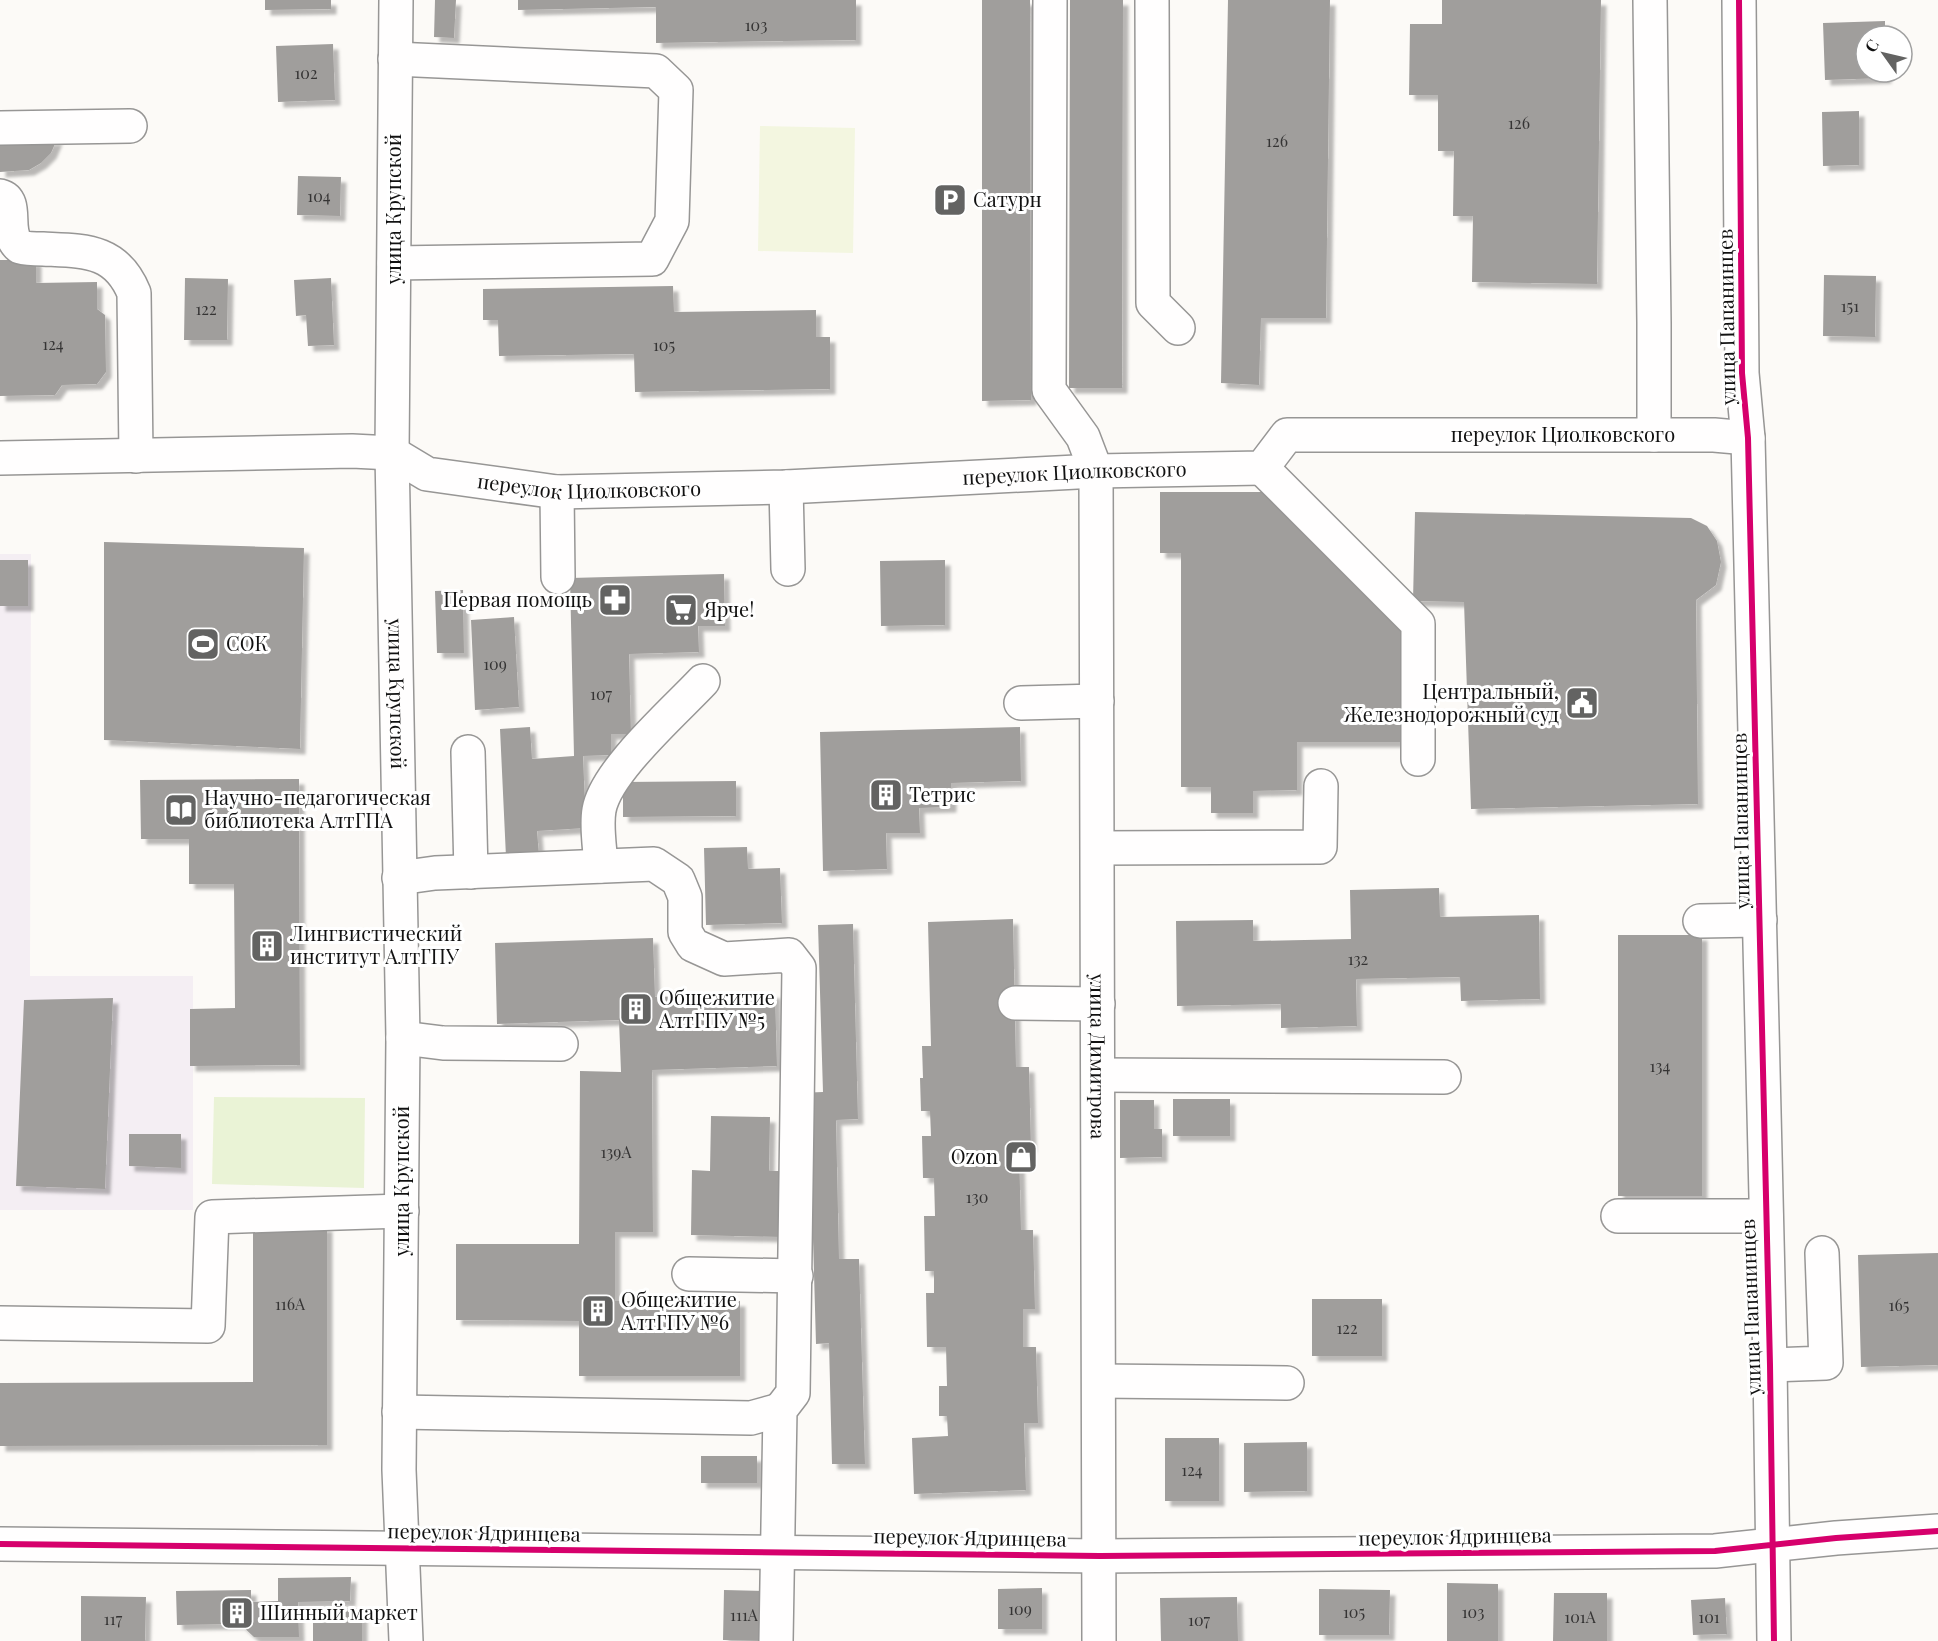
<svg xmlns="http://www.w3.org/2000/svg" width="1938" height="1641" viewBox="0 0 1938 1641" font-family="'Playfair Display',serif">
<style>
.industrial{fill:#f4eef3}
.green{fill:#eaf3d6}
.pitch{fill:#f3f6e0}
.building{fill:#a09e9c;filter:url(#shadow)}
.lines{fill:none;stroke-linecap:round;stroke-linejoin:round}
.minor-casing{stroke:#979695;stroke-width:36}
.minor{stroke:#fffefe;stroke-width:33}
.cycleway-casing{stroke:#fff;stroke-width:10}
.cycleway{stroke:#d6006c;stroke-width:6}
.labels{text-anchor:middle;stroke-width:6;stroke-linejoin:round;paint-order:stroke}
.number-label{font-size:16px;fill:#353434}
.poi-label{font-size:20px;fill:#111;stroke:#fff;text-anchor:start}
.street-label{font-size:20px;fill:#111;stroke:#fff}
</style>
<defs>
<filter id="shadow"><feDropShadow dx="5.5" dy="5.5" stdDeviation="1.5" flood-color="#0004"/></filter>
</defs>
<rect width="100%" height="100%" fill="#fcfaf7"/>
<path class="industrial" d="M 0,554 L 31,554 L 30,976 L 193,976 L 193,1210 L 0,1210 Z"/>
<path class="green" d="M 214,1097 L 365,1098 L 364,1188 L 212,1184 Z"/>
<path class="pitch" d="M 760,126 L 855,128 L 853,253 L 758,251 Z"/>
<path class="building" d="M 265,0 L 331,0 L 331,9 L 265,10 Z
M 435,0 L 456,0 L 454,38 L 434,37 Z
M 518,0 L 856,0 L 856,40 L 656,43 L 656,7 L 518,10 Z
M 982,0 L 1030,0 L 1031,400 L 982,401 Z
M 1070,0 L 1123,0 L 1122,388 L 1069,388 Z
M 1228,0 L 1330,0 L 1326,318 L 1261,318 L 1259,385 L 1221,383 Z
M 1442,0 L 1601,0 L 1597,284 L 1472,282 L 1473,216 L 1453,216 L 1454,151 L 1438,151 L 1438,95 L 1409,95 L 1410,24 L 1442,24 Z
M 1885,21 L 1885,36 L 1866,36 L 1866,72 L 1886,72 L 1886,78 L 1825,80 L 1823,23 Z
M 333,44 L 335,100 L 278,102 L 276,46 Z
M 1859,111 L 1859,165 L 1823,166 L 1822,112 Z
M 57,139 L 51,153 L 41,163 L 29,170 L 0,172 L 0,142 Z
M 298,176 L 341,177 L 340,216 L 297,215 Z
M 0,260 L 36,260 L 36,283 L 97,282 L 97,309 L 105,315 L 106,372 L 97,384 L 62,385 L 55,395 L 0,396 Z
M 1824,275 L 1876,276 L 1875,337 L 1823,336 Z
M 185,278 L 228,279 L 227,340 L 184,340 Z
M 331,278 L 334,345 L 308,346 L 306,315 L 296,316 L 294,280 Z
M 673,286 L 674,312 L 816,310 L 816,337 L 830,337 L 830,389 L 635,392 L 634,354 L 499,356 L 498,320 L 483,320 L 483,289 Z
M 1160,492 L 1274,492 L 1411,636 L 1411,742 L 1297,742 L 1297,790 L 1253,791 L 1253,813 L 1211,813 L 1211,787 L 1181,787 L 1181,553 L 1160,553 Z
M 1415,512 L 1691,518 L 1707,526 L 1717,541 L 1721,562 L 1716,585 L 1696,600 L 1698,804 L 1471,809 L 1464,602 L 1413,601 Z
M 104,542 L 304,548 L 300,749 L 104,740 Z
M 0,560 L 28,560 L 28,606 L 0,606 Z
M 945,560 L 945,625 L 881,626 L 880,561 Z
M 724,574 L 725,626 L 698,626 L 699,652 L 629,654 L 631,734 L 611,734 L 611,755 L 583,756 L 586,828 L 537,831 L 539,855 L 506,857 L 500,729 L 530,727 L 532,759 L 574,756 L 570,578 Z
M 463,590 L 464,653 L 437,653 L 435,591 Z
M 514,617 L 519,707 L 475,710 L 471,620 Z
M 1020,727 L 1021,781 L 951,783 L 951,807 L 919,808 L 920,833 L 886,833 L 887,869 L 823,871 L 820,732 Z
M 299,779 L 300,1065 L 190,1066 L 190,1009 L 235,1008 L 234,884 L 189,884 L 189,839 L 141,839 L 140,780 Z
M 736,781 L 736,816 L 623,817 L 623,782 Z
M 747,847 L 748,869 L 780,868 L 782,923 L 706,925 L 704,848 Z
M 1439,888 L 1440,917 L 1539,915 L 1540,999 L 1461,1001 L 1460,977 L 1356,979 L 1357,1026 L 1281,1028 L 1281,1004 L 1177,1006 L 1176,921 L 1253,920 L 1253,941 L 1351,939 L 1350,890 Z
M 1013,919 L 1016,1067 L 1029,1067 L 1031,1147 L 1019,1148 L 1021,1230 L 1033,1230 L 1035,1309 L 1023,1309 L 1023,1347 L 1036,1347 L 1038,1423 L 1024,1423 L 1026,1490 L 914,1494 L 912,1438 L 948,1436 L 947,1416 L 939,1416 L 939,1386 L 947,1386 L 946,1347 L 927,1347 L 926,1293 L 934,1293 L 934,1271 L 925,1271 L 924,1216 L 935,1216 L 934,1178 L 923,1178 L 922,1136 L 931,1136 L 930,1111 L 921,1111 L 920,1078 L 923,1078 L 922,1046 L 931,1046 L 928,922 Z
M 853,924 L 858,1119 L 836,1120 L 839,1259 L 859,1259 L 865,1464 L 832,1464 L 829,1343 L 816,1344 L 813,1238 L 802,1238 L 798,1093 L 823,1092 L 818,925 Z
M 1618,935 L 1702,935 L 1702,1196 L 1618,1196 Z
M 653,938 L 655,997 L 775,993 L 777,1066 L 652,1070 L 653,1232 L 615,1232 L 615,1301 L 740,1301 L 740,1376 L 579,1376 L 579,1321 L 456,1320 L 456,1244 L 579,1244 L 580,1071 L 621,1072 L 619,1020 L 497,1024 L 495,943 Z
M 113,998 L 105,1189 L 16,1186 L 24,1000 Z
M 1173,1099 L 1230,1099 L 1230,1136 L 1173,1136 Z
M 1120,1100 L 1154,1100 L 1154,1129 L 1162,1129 L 1162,1157 L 1120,1158 Z
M 711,1116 L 770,1117 L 769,1171 L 784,1171 L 782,1237 L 691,1235 L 692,1170 L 710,1171 Z
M 129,1134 L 181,1134 L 181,1168 L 129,1166 Z
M 253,1226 L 327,1226 L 327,1445 L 0,1446 L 0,1383 L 253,1382 Z
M 1938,1253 L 1938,1365 L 1861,1367 L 1858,1255 Z
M 1312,1299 L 1382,1299 L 1382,1356 L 1312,1356 Z
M 1165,1438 L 1219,1438 L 1219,1501 L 1165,1501 Z
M 1307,1442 L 1307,1491 L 1244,1492 L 1244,1443 Z
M 701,1456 L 757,1456 L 757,1483 L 701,1483 Z
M 351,1577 L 350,1601 L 298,1602 L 299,1637 L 254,1637 L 240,1624 L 177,1625 L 176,1591 L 251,1590 L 251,1602 L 278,1601 L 278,1578 Z
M 1447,1583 L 1498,1584 L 1498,1641 L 1447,1641 Z
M 1042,1588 L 1042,1629 L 998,1629 L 998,1589 Z
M 1319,1589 L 1390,1590 L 1389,1635 L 1319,1635 Z
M 724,1590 L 766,1591 L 765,1641 L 723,1640 Z
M 1554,1593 L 1607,1593 L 1607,1641 L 1553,1641 Z
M 81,1596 L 146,1597 L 145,1641 L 81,1641 Z
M 1237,1597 L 1238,1641 L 1161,1641 L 1160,1598 Z
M 1725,1598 L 1727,1634 L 1693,1635 L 1691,1600 Z
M 313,1608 L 362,1608 L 362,1641 L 313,1641 Z"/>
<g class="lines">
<g class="minor-casing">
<g id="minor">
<path id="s1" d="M 396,0 L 392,453 L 403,1038 L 399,1470 L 406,1641"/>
<path id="s2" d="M 1050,0 L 1049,390 L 1083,437 L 1096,471 L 1099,1641"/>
<path d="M 1152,0 L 1153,303 L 1178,328"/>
<path d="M 1650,0 L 1654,323 L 1654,435"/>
<path d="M 1739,0 L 1742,373 L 1748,438 L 1770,1365 L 1774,1641"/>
<path d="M 0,128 L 130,126"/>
<path d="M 0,196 C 20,201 2,233 20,247 C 27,249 35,249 43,249 C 84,251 116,249 134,293 L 136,456"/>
<path d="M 394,263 L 652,259 L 672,221 L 676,90 L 656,71 L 395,59"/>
<path id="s3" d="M 0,458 L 352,451 L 392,453 L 427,474 L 557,492 L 786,487 L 1096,471 L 1262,468 L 1287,435 L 1714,435 L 1748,438"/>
<path d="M 1262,468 L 1418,624 L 1418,759"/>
<path d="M 786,487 L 788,569"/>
<path d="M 557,492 L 558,577"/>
<path d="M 1021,703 L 1097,701"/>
<path d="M 468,752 L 471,872"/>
<path d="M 1098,848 L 1320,847 L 1321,786"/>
<path d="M 601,866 C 600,848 596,827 599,810 C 606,771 675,711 703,681"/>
<path d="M 399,878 L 435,873 L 654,864 L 678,880 L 685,897 L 685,932 L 693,945 L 724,959 L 789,955 L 799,968 L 793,1393 L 780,1410 L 776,1641"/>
<path d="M 1700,921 L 1760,920"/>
<path d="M 1015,1003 L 1098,1004"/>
<path d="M 403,1038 L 443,1043 L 561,1044"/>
<path d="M 1099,1075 L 1444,1077"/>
<path d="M 1618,1216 L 1766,1216"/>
<path d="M 689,1274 L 796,1276"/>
<path d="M 0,1323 L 208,1326 L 212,1217 L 402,1211"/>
<path d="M 1770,1365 L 1826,1363 L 1822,1253"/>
<path d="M 1099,1381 L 1287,1383"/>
<path d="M 399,1412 L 751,1418 L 780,1410"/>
<path d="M 0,1544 L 1100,1556 L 1715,1551 L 1836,1538 L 1938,1531"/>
</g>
</g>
<use href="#minor" class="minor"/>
<g class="cycleway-casing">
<path id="cycleway" d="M 1739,0 L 1742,373 L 1748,438 L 1770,1365 L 1774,1641
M 0,1544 L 1100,1556 L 1715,1551 L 1836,1538 L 1938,1531"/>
</g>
<use href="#cycleway" class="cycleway"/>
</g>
<defs>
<g id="parking-square" transform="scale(1.725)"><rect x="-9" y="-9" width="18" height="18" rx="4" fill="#636362" stroke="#fff"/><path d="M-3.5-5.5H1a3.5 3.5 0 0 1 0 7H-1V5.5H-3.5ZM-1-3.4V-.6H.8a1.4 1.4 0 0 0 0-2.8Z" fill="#fff"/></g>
<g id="pharmacy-square" transform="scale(1.725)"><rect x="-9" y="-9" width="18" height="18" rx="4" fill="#636362" stroke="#fff"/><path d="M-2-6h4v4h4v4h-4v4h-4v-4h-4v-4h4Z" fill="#fff"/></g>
<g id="supermarket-square" transform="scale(1.725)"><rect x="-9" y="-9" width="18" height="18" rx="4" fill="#636362" stroke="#fff"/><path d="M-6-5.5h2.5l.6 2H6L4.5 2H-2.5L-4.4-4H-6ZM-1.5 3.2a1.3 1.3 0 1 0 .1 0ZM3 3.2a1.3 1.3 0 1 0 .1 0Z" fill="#fff"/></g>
<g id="stadium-square" transform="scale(1.725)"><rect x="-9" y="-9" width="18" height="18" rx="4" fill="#636362" stroke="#fff"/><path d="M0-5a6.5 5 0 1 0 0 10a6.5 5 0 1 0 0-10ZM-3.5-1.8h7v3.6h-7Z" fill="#fff"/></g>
<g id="civic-square" transform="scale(1.725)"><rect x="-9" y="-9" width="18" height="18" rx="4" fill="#636362" stroke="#fff"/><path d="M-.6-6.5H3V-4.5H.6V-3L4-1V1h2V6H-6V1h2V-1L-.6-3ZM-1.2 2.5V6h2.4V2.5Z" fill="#fff"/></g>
<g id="building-square" transform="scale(1.725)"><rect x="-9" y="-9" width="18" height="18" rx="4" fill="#636362" stroke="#fff"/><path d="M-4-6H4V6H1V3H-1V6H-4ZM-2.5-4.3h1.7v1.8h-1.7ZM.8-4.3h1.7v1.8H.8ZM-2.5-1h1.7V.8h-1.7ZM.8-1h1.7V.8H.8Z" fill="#fff"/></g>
<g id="library-square" transform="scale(1.725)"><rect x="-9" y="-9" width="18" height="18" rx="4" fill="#636362" stroke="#fff"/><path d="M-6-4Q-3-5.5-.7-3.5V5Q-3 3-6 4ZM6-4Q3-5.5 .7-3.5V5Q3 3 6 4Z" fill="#fff"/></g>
<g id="shop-square" transform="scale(1.725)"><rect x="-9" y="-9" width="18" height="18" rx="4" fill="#636362" stroke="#fff"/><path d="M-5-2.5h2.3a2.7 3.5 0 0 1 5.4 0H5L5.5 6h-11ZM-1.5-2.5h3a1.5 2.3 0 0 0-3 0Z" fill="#fff"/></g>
</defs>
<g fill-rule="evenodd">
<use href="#parking-square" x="950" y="200"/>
<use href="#pharmacy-square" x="615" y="600"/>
<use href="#supermarket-square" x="681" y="610"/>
<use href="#stadium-square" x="203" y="644"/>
<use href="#civic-square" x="1582" y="703"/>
<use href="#building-square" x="886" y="795"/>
<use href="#library-square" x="181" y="810"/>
<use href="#building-square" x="267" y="946"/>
<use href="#building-square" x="636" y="1009"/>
<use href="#shop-square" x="1021" y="1157"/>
<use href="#building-square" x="598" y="1311"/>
<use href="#building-square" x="237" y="1613"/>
</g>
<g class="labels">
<g class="number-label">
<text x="756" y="31">103</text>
<text x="306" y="79">102</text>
<text x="1519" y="129">126</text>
<text x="1277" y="147">126</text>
<text x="319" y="202">104</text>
<text x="1850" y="312">151</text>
<text x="206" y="315">122</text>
<text x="53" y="350">124</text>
<text x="664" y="351">105</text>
<text x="495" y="670">109</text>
<text x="601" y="700">107</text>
<text x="1358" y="965">132</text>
<text x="1660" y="1072">134</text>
<text x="616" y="1158">139А</text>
<text x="977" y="1203">130</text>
<text x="290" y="1310">116А</text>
<text x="1899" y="1311">165</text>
<text x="1347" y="1334">122</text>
<text x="1192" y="1476">124</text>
<text x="1020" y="1615">109</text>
<text x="1354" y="1618">105</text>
<text x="1473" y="1618">103</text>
<text x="744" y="1621">111А</text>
<text x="1580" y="1623">101А</text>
<text x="1709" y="1623">101</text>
<text x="113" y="1625">117</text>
<text x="1199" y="1626">107</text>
</g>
<g class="poi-label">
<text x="973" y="207">Сатурн</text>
<text x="592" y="607" text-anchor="end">Первая помощь</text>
<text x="704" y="617">Ярче!</text>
<text x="226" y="651">СОК</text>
<text x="1559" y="699" text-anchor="end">Центральный,<tspan x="1559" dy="23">Железнодорожный суд</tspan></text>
<text x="909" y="802">Тетрис</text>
<text x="204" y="805">Научно-педагогическая<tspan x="204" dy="23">библиотека АлтГПА</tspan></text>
<text x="290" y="941">Лингвистический<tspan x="290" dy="23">институт АлтГПУ</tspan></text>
<text x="659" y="1005">Общежитие<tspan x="659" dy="23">АлтГПУ №5</tspan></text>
<text x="998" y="1164" text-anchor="end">Ozon</text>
<text x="621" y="1307">Общежитие<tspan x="621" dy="23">АлтГПУ №6</tspan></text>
<text x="260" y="1620">Шинный маркет</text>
</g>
<g class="street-label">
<text transform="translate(394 209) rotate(-90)" y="7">улица Крупской</text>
<text transform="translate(1727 317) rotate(-91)" y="7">улица Папанинцев</text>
<text dy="7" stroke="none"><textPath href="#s3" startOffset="1587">переулок Циолковского</textPath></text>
<text dy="7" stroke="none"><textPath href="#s3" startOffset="1082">переулок Циолковского</textPath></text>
<text dy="7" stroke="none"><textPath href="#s3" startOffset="596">переулок Циолковского</textPath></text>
<text dy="7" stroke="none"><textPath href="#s1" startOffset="694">улица Крупской</textPath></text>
<text transform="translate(1741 821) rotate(-91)" y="7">улица Папанинцев</text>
<text dy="7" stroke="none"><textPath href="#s2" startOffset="1070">улица Димитрова</textPath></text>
<text transform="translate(402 1181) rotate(-90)" y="7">улица Крупской</text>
<text transform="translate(1751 1307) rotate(-92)" y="7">улица Папанинцев</text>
<text transform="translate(484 1533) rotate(1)" y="7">переулок Ядринцева</text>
<text transform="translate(1455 1537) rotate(-1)" y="7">переулок Ядринцева</text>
<text transform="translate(970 1538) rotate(1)" y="7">переулок Ядринцева</text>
</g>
</g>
<g transform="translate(1884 54) rotate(304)"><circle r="28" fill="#ffffff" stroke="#a0a0a0" stroke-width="1.5"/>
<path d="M0-4.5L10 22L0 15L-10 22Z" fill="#636362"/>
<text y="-9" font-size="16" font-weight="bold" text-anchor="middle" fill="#111111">С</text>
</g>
</svg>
